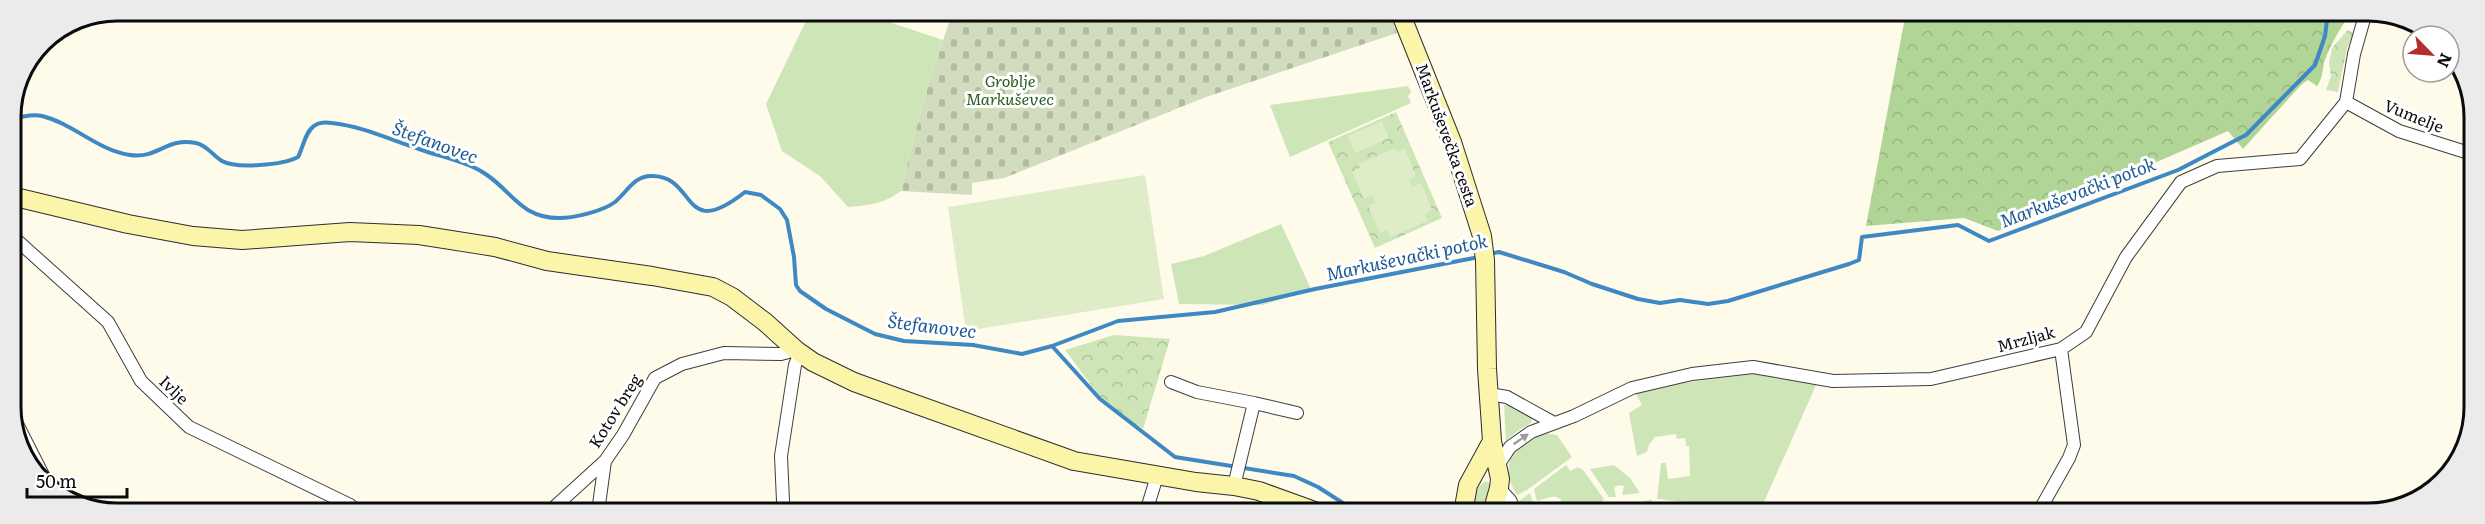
<svg xmlns="http://www.w3.org/2000/svg" width="2485" height="524" viewBox="0 0 2485 524" font-family="Literata,serif">
<style>
.grass{fill:#cde5b7}
.forest{fill:url(#forest-crowns)}
.cemetery{fill:url(#cemetery-stones)}
.park{fill:url(#park-crowns)}
.pitch{fill:#deedc8}
.lines{fill:none;stroke-linecap:round;stroke-linejoin:round}
.stream{stroke:#3e88c4;stroke-width:4}
.street-casing{stroke:#3e3e3e;stroke-width:14}
.secondary-casing{stroke:#2d2d2d;stroke-width:20}
.street{stroke:#fff;stroke-width:12}
.secondary{stroke:#faf5a9;stroke-width:18}
.oneway{fill:#9d9d9d}
.labels{text-anchor:middle;stroke-width:6;stroke-linejoin:round;paint-order:stroke}
.park-label{font-size:16px;font-style:italic;fill:#2a5e20;stroke:#fff}
.street-label{font-size:16px;fill:#0b0b0b;stroke:#fff}
.water-label{font-size:18px;font-style:italic;fill:#1d5a94;stroke:#fff}
.rim{fill:none;stroke:#0b0b0b;stroke-width:3}
</style>
<defs>
<pattern id="forest-crowns" width="20" height="18" patternUnits="userSpaceOnUse" patternTransform="scale(1.5)"><rect width="20" height="18" fill="#b0d597"/><path d="M2 6a3 3 0 1 1 6 0M12 15a3 3 0 1 1 6 0" fill="none" stroke="#96b681"/></pattern>
<pattern id="cemetery-stones" width="16" height="16" patternUnits="userSpaceOnUse" patternTransform="scale(1.5)"><rect width="16" height="16" fill="#d1ddbe"/><path d="M2 7V4a2 2 0 0 1 4 0v3zM10 15v-3a2 2 0 0 1 4 0v3z" fill="#b2bca2"/></pattern>
<pattern id="park-crowns" width="20" height="18" patternUnits="userSpaceOnUse" patternTransform="scale(1.5)"><rect width="20" height="18" fill="#cde5b7"/><path d="M2 6a3 3 0 1 1 6 0M12 15a3 3 0 1 1 6 0" fill="none" stroke="#afc39c"/></pattern>
</defs>
<rect width="100%" height="100%" fill="#fefbea"/>
<path class="grass" d="M 814,11 L 866,11 L 889,22 L 943,40 L 927,87 L 901,191 C 884,204 869,205 848,207 L 820,176 L 782,151 L 766,104 L 806,21 Z
M 1408,86 L 1411,92 L 1408,96 L 1411,103 L 1290,157 L 1270,105 Z
M 1281,224 L 1311,289 L 1263,305 L 1179,304 L 1171,264 L 1204,256 Z
M 1758,372 L 1817,383 L 1759,513 L 1686,513 L 1686,502 L 1657,499 L 1661,463 L 1666,463 L 1668,479 L 1690,476 L 1689,446 L 1686,446 L 1685,438 L 1677,439 L 1676,434 L 1655,437 L 1649,445 L 1647,452 L 1637,456 L 1629,413 L 1642,405 L 1636,394 L 1650,388 Z
M 1504,405 L 1512,405 L 1533,416 L 1531,423 L 1519,430 L 1506,441 Z
M 1544,433 L 1557,435 L 1572,457 L 1527,490 L 1517,495 C 1498,465 1513,443 1544,433 Z
M 1566,465 L 1570,471 L 1578,467 L 1583,470 L 1604,499 L 1599,506 L 1563,513 L 1547,513 L 1560,506 L 1561,500 C 1555,493 1545,499 1537,501 L 1534,489 Z
M 1614,465 L 1630,478 L 1640,493 L 1622,495 L 1624,486 L 1618,485 L 1614,488 L 1616,497 L 1609,497 L 1590,469 Z
M 1486,481 L 1492,485 L 1490,496 L 1482,505 L 1474,505 L 1472,501 C 1475,493 1477,486 1486,481 Z
M 1530,493 L 1536,513 L 1523,513 L 1519,501 Z
M 1652,499 L 1650,513 L 1632,513 L 1636,504 Z"/>
<path class="forest" d="M 1906,12 L 2351,12 C 2341,28 2330,44 2324,63 C 2322,72 2323,78 2317,86 L 2308,80 L 2301,85 L 2243,149 L 2228,131 L 1998,231 L 1964,218 L 1866,226 Z"/>
<path class="cemetery" d="M 953,11 L 1389,12 L 1397,33 L 1206,97 L 1004,178 L 972,183 L 972,195 L 901,191 L 927,87 Z"/>
<path class="park" d="M 2348,30 L 2354,34 L 2347,48 L 2338,92 L 2326,90 L 2331,76 L 2329,63 L 2332,48 Z
M 1396,112 L 1442,218 L 1375,248 L 1328,142 Z
M 1114,335 L 1170,339 L 1143,429 L 1107,406 L 1065,350 Z"/>
<path class="pitch" d="M 1382,121 L 1389,138 L 1355,153 L 1348,136 Z
M 1395,148 L 1397,152 L 1405,149 L 1416,176 L 1409,180 L 1412,187 L 1421,183 L 1432,210 L 1425,214 L 1428,221 L 1390,237 L 1387,230 L 1380,233 L 1368,206 L 1375,203 L 1372,195 L 1364,199 L 1352,172 L 1360,168 L 1358,164 Z
M 1145,175 L 1164,299 L 966,331 L 948,207 Z"/>
<g class="lines">
<path class="stream" d="M 11,118 C 22,118 31,113 42,116 C 74,124 97,150 130,155 C 159,159 166,137 196,143 C 207,145 212,155 222,161 C 236,169 283,165 298,157 C 303,148 305,132 314,126 C 319,122 326,122 332,123 C 361,126 391,140 419,149 C 441,157 467,161 487,175 C 513,193 522,218 559,218 C 575,218 603,211 615,202 C 627,192 634,176 651,176 C 698,175 680,243 745,192 L 761,195 L 780,209 L 787,220 L 794,257 L 796,285 L 800,291 L 826,309 L 875,334 L 904,341 L 973,345 L 1022,354 L 1052,346 L 1100,399 L 1175,457 L 1294,476 L 1318,487 L 1357,512
M 1489,254 L 1499,252 L 1564,272 L 1592,284 L 1638,299 L 1660,303 L 1680,300 L 1708,304 L 1728,301 L 1849,264 L 1859,260 L 1862,237 L 1958,225 L 1989,241 L 2178,170 L 2246,135 L 2315,65 L 2325,36 L 2328,12
M 1052,346 L 1118,321 L 1215,312 L 1315,289 L 1479,257"/>
<g class="street-casing">
<path id="street" d="M 2346,102 L 2399,131 L 2472,154
M 11,235 L 108,322 L 141,381 L 189,427 L 350,505 L 359,512
M 1171,382 L 1197,392 L 1254,403
M 1489,394 L 1507,397 L 1554,423
M 13,416 L 48,485
M 1497,467 L 1510,447 L 1531,432 L 1574,416 L 1632,388 L 1692,374 L 1753,367 L 1833,381 L 1931,379 L 2061,349 L 2086,332 L 2126,257 L 2181,182 L 2217,166 L 2300,159 L 2346,102 L 2354,54 L 2366,12
M 1234,486 L 1254,403 L 1297,413
M 1499,488 L 1510,500 L 1516,513
M 783,501 L 781,456 L 795,365 L 800,353
M 549,512 L 605,461 L 623,435 L 655,378 L 682,364 L 724,353 L 781,354 L 796,350
M 598,512 L 605,461
M 1146,512 L 1157,476
M 2038,513 L 2069,458 L 2074,445 L 2061,349"/>
</g>
<g class="secondary-casing">
<path id="secondary" d="M 1400,12 L 1452,142 L 1482,236 L 1485,260 L 1487,369 L 1492,441 L 1500,479 L 1499,488 L 1492,513
M 11,196 L 128,224 L 193,236 L 242,240 L 350,232 L 419,235 L 495,247 L 547,261 L 652,276 L 713,287 L 732,297 L 765,322 L 796,350 L 813,362 L 854,382 L 901,399 L 1074,461 L 1196,482 L 1234,486 L 1259,491 L 1317,512
M 1463,513 L 1468,485 L 1492,441"/>
</g>
<use href="#street" class="street"/>
<use href="#secondary" class="secondary"/>
</g>
<defs><path id="oneway-solid" d="M-6-.8H1V-3.2L6.5 0L1 3.2V.8H-6Z" transform="scale(1.5)"/></defs>
<use class="oneway" href="#oneway-solid" transform="translate(1521 439) rotate(-35)"/>
<g class="labels">
<g class="park-label">
<text x="1010" y="87">Groblje<tspan x="1010" dy="18">Markuševec</tspan></text>
</g>
<g class="street-label">
<text transform="translate(2414 116) rotate(22)" y="6">Vumelje</text>
<text transform="translate(1447 135) rotate(70)" y="6">Markuševečka cesta</text>
<text transform="translate(2026 339) rotate(-15)" y="6">Mrzljak</text>
<text transform="translate(174 390) rotate(44)" y="6">Ivlje</text>
<text transform="translate(615 411) rotate(-58)" y="6">Kotov breg</text>
</g>
<g class="water-label">
<text transform="translate(435 143) rotate(20)" y="6">Štefanovec</text>
<text transform="translate(2078 193) rotate(-21)" y="6">Markuševački potok</text>
<text transform="translate(1407 258) rotate(-12)" y="6">Markuševački potok</text>
<text transform="translate(932 327) rotate(7)" y="6">Štefanovec</text>
</g>
</g>
<path d="M0 0H2485V524H0ZM117 21H2368A96 96 0 0 1 2464 117V407A96 96 0 0 1 2368 503H117A96 96 0 0 1 21 407V117A96 96 0 0 1 117 21Z" fill="#ebebeb" fill-rule="evenodd"/>
<path class="rim" d="M117 21H2368A96 96 0 0 1 2464 117V407A96 96 0 0 1 2368 503H117A96 96 0 0 1 21 407V117A96 96 0 0 1 117 21Z"/>
<g transform="translate(2431 54) rotate(115)"><circle r="28" fill="#ffffff" stroke="#9d9d9d" stroke-width="1.5"/>
<path d="M0-4.5L10 22L0 15L-10 22Z" fill="#b22d2c"/>
<text y="-9" font-size="16" font-weight="bold" text-anchor="middle" fill="#0b0b0b">N</text>
</g>
<path d="M27 488v9h100v-9" fill="none" stroke="#0b0b0b" stroke-width="3"/>
<text x="36" y="488" font-size="18" fill="#0b0b0b" stroke="#ffffff" stroke-width="4.5" paint-order="stroke">50 m</text>
</svg>
